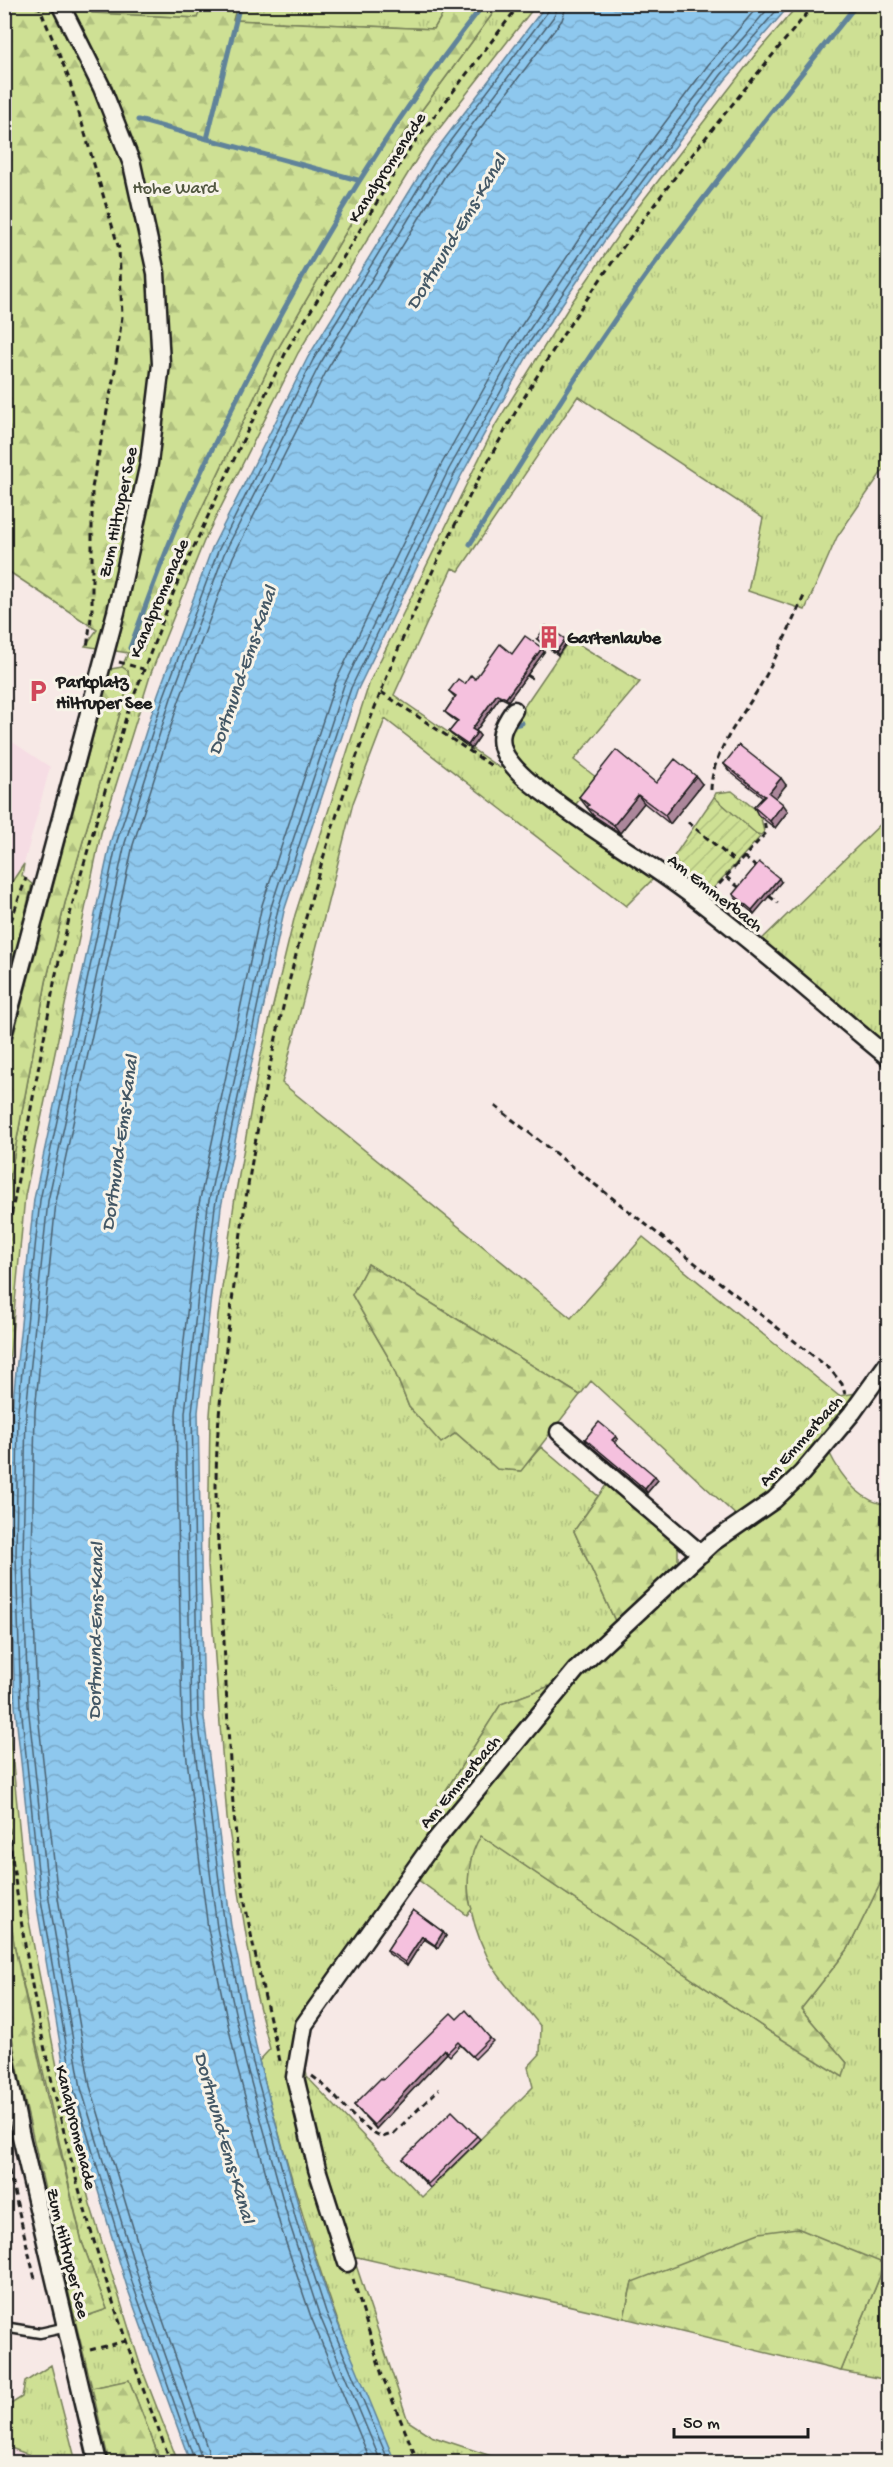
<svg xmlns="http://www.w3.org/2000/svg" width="893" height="2467" viewBox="0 0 893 2467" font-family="'Gochi Hand',sans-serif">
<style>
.built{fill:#f6dde4}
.grass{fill:url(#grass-tufts);stroke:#757e58;stroke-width:1.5}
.forest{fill:url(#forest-firs);stroke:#757e58;stroke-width:1.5}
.garden{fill:url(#garden-furrows);stroke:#757e58;stroke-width:1.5}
.water{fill:url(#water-waves);stroke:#60839a;stroke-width:1.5}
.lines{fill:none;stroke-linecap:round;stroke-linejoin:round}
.shore{stroke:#4a6170;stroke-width:1.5}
.stream{stroke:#60839a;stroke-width:5}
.lane-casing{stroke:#1c1c1c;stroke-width:13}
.street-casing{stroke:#1c1c1c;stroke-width:21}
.path{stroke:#1c1c1c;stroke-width:3;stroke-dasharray:6 4.5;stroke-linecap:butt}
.lane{stroke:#f7f3e8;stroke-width:8}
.street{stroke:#f7f3e8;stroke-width:16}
.rail{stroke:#1c1c1c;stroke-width:4.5}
.wall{fill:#d3a6bf;stroke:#1c1c1c;stroke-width:1.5}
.shaded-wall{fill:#ac879b;stroke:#1c1c1c;stroke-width:1.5}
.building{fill:#f5c1de;stroke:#1c1c1c;stroke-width:1.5}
.labels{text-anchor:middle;stroke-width:6;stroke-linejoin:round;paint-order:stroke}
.street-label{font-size:18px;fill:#1c1c1c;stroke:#f7f3e8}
.park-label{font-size:18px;fill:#515740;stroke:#f7f3e8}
.poi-label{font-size:18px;font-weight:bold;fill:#1c1c1c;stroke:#f7f3e8;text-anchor:start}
.water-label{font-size:20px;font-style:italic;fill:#445866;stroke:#f7f3e8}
</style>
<defs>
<pattern id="grass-tufts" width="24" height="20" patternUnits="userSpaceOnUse" patternTransform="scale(1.5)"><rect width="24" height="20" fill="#cee094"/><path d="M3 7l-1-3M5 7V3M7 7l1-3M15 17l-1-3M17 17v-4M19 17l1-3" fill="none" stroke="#b0c07f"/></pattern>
<pattern id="forest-firs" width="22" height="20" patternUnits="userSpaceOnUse" patternTransform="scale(1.5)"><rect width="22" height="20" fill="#cee094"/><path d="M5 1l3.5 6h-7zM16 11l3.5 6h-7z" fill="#b0c07f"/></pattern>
<pattern id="garden-furrows" width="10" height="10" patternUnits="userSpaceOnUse" patternTransform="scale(1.5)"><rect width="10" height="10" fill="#cee094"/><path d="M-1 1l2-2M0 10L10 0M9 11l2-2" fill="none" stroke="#b0c07f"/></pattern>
<pattern id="water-waves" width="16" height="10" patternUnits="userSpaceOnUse" patternTransform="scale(1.5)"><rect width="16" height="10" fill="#8ec8ee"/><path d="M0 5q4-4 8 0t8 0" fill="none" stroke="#7aabcc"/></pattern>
</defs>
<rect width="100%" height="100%" fill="#f7e9e6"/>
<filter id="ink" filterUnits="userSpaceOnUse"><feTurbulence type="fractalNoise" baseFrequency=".0167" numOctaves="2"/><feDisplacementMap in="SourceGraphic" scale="12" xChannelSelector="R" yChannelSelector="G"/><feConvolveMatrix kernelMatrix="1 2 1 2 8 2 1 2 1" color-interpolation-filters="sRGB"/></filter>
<g filter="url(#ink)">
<path class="built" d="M 5,737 L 50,767 L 24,864 L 5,892 Z
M 5,2446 L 49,2462 L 5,2462 Z"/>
<path class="grass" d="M 94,5 L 202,5 L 197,18 L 92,13 Z
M 237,5 L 448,5 L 434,29 L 232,20 Z
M 499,5 L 536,5 L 421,152 L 298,353 L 204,541 L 151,673 L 101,833 L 25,1196 L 5,1408 L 5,1463 L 5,1204 L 46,982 L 65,903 L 129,682 L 128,671 L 122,667 L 128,653 L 143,650 L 166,583 L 277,350 L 399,141 Z
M 798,5 L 888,5 L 888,463 L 837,537 L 805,610 L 748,591 L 763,518 L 578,396 L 459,571 L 452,568 L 394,695 L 500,768 L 504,763 L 656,876 L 626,906 L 385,719 L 353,803 L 282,1083 L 571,1318 L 643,1237 L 839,1396 L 862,1392 L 800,1469 L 740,1519 L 591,1381 L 580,1395 L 368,1264 L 352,1295 L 390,1360 L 409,1407 L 442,1442 L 456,1433 L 497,1469 L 520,1471 L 541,1447 L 598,1496 L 574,1531 L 616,1623 L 548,1687 L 501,1704 L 434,1809 L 437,1834 L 298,2027 L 307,2077 L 422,2197 L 533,2087 L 528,2067 L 540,2054 L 541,2027 C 526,2007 497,1978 487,1956 C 470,1921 458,1871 480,1835 L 772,2033 L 847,2063 L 801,2009 L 848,1949 L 888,1868 L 888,2380 L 841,2371 L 885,2264 L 632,2282 L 624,2318 L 353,2256 L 408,2421 L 431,2436 L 509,2462 L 395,2462 C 335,2333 296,2198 259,2061 L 270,2049 L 255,1990 L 227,1818 L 208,1564 L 210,1415 L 218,1316 L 235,1197 L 260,1059 L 295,915 L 370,681 L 496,424 L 572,302 L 635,211 L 755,55 Z
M 570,639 L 640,682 L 574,760 L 597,778 L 572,809 L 522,769 L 509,744 L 509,733 L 519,714 Z
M 732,791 L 760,813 L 764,832 L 761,835 L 754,833 L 714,797 L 716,793 Z
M 888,817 L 888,1053 L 757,944 Z
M 4,1588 L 7,1704 L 28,1916 L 62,2093 L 90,2204 L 140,2364 L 178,2462 L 161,2462 L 129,2380 L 92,2388 L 75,2320 L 107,2309 L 82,2242 L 14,1944 L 4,1873 Z
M 51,2365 L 76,2462 L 49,2462 L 5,2446 L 5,2405 L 8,2406 L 22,2397 L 25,2382 Z"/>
<path class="forest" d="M 4,5 L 94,5 L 92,13 L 197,18 L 202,5 L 237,5 L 233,20 L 434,29 L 448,5 L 499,5 L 399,141 L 277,350 L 166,583 L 143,650 L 128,653 L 85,646 L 97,630 L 5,569 Z
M 122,667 L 128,671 L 129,682 L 65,903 L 46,982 L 5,1204 L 5,1067 L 111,669 Z
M 24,864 L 22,876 L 32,884 L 5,999 L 5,892 Z
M 368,1264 L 580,1395 L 521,1471 L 497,1469 L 456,1433 L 441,1443 L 409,1407 L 390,1360 L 352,1295 Z
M 828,1450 C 840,1475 859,1502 888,1505 L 888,1868 L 848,1949 L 801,2009 L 847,2063 L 843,2077 L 772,2033 L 481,1836 C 469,1852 464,1891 472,1909 L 467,1915 L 414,1877 L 437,1834 L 434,1809 L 501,1704 L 580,1675 Z
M 606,1485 L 678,1545 L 678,1561 L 616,1623 L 574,1531 Z
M 5,1873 L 14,1944 L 46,2092 L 82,2242 L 107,2309 L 75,2320 L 21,2085 L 5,1999 Z
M 797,2228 L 885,2264 L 841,2371 L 624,2318 L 632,2282 L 759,2233 Z
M 129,2380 L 161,2462 L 109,2462 L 92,2388 Z"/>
<path class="garden" d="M 714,797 L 760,837 L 708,894 L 681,873 L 674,856 Z"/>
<path class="water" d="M 546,5 L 790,5 L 726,79 L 605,240 L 528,355 L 461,476 L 357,691 L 284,911 L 221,1207 L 198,1412 L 204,1718 L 231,1926 L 259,2061 L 302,2219 L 332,2309 L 395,2462 L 190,2462 L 127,2287 L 68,2091 L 36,1901 L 15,1706 L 10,1557 L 12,1410 L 34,1199 L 111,840 L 158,694 L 212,548 L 308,357 L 430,158 Z"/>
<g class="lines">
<path class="shore" d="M 195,2462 L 133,2285 L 74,2090 L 41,1900 L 21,1706 L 16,1557 L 18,1410 L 40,1200 L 117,841 L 164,696 L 218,551 L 313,360 L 435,161 L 549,10 L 550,4
M 203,2462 L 140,2283 L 81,2088 L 49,1899 L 28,1705 L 23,1557 L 26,1411 L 48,1201 L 125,843 L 171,698 L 224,554 L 320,364 L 441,166 L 555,15 L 558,4
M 212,2462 L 149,2280 L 90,2086 L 58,1898 L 37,1705 L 32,1557 L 35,1411 L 56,1202 L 133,845 L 179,701 L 233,557 L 328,368 L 448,171 L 562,20 L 567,4
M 371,2462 L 311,2317 L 280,2225 L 237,2067 L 208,1929 L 182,1719 L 176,1413 L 199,1204 L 262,905 L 336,681 L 441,465 L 509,344 L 587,227 L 708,65 L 760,4
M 381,2462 L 319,2314 L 289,2222 L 246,2064 L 217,1928 L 191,1718 L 185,1413 L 208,1205 L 271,907 L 344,685 L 449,469 L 517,348 L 595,232 L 715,71 L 772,4
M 389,2462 L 326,2312 L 296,2220 L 253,2063 L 225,1927 L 198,1718 L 192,1412 L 215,1206 L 278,909 L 351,688 L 455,473 L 523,352 L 601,237 L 721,75 L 782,4"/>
<path class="stream" d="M 138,120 L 358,180
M 207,139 L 240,4
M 470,544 C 530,449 589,353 655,263 C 720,174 789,90 857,4
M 130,648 C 148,600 165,550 186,504 C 268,327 363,157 484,4
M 507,727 L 522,723"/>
<g class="lane-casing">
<path id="lane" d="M 4,2327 L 40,2333 L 67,2327"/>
</g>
<g class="street-casing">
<path id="street" d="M 514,710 C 503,726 496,738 506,756 C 518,775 538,789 556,802 C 600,835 648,862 691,895 C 759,946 823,1004 888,1057
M 4,1031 L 116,612 L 149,463 L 161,364 L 156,273 L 132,164 L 102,88 L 60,4
M 559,1432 L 701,1554
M 4,2052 L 20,2132 L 98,2462
M 347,2263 L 317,2169 L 295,2077 L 304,2025 L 434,1842 L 576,1670 L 712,1543 L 774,1500 L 802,1473 L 852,1413 L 888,1363"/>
</g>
<path class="path" d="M 38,4 L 68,76 L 119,249 L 122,316 L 115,370 L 92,488 L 92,610 L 87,648
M 119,662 L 143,669
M 527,675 L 535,680
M 381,692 L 492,766
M 711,790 C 712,748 745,715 764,679 C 779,652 791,624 804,596
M 688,822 L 738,864
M 744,857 L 756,867
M 726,877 L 741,889
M 712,892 L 766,833 L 764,819
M 769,896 L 778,903
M 4,941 L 26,878
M 495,1106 L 830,1369 L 842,1384 L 845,1394
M 4,1277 L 9,1228 L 55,978 L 73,902 L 127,714 L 176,586 L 242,442 L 288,348 L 410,148 L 520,4
M 4,1786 C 27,2021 84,2243 171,2462
M 280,2061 C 264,1993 246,1924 238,1854 C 229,1777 227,1699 223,1621 C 221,1577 216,1532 216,1488 C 216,1418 226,1347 235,1278 C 271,984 357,694 502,436 C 589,280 701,140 815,4
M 312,2076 C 338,2094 353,2125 383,2137 L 394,2133 L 439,2089
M 4,2150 L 35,2279
M 353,2279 L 382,2375 L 418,2462
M 90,2350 L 126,2341"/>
<use href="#lane" class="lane"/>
<use href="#street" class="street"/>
<path class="rail" d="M 4,2462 L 6,2462"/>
</g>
<path class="wall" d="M 537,639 L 567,642 L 558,655 L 540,642 Z
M 544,652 L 508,701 L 500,697 L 476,731 L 480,736 L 471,749 L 452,735 L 449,732 L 457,722 L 448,715 L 445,712 L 455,697 L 449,691 L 475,679 L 512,654 Z
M 724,764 L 786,785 L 775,798 L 788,811 L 775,828 L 758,815 L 754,807 L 763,797 L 729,771 Z
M 656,783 L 702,784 L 670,824 L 644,803 L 620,833 L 593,815 L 579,797 Z
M 781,882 L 754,914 L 735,898 L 733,894 Z
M 616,1436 L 618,1439 L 615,1443 L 658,1480 L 647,1493 L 587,1443 L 585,1439 Z
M 413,1910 L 443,1932 L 446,1936 L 438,1948 L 424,1939 L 407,1966 L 389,1954 L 387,1950 Z
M 457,2019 L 490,2038 L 493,2041 L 475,2059 L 460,2045 L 450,2056 L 447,2053 L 376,2129 L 354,2105 Z
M 477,2136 L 480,2139 L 430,2188 L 403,2159 Z"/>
<path class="shaded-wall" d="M 565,639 L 567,642 L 558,655 L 556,652 Z
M 542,648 L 544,652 L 508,701 L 506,698 Z
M 497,694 L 500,697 L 475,732 L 472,729 Z
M 477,732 L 480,736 L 471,749 L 468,745 Z
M 696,776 L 702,784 L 670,824 L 665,815 Z
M 781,778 L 786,785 L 774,800 L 769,793 Z
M 638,795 L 644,803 L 620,833 L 614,825 Z
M 783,804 L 788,811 L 775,828 L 770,821 Z
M 779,878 L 781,882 L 754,914 L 752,910 Z
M 616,1436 L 618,1439 L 615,1444 L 612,1440 Z
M 655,1476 L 658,1480 L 647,1493 L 645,1489 Z
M 443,1932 L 446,1936 L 438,1948 L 435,1945 Z
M 422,1936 L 424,1939 L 407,1966 L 405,1962 Z
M 444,2049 L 447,2053 L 376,2129 L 374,2125 Z"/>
<path class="building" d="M 546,626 L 565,639 L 556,652 L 537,639 Z
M 525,636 L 542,648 L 506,698 L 497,694 L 472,729 L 477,732 L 468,745 L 449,732 L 458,721 L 445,712 L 456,696 L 449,691 L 458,679 L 465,684 L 471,675 L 475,679 L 500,644 L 512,654 Z
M 739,745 L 781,778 L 769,793 L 783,804 L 770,821 L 754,807 L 765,796 L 724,764 Z
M 616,750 L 656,783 L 675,759 L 696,776 L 665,815 L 638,795 L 614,825 L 587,807 L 589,805 L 579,797 Z
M 759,862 L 779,878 L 752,910 L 733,894 Z
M 599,1422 L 616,1436 L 612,1440 L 655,1476 L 645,1489 L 585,1439 Z
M 413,1910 L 443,1932 L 435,1945 L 422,1936 L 405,1962 L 387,1950 Z
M 466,2010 L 490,2038 L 472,2056 L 458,2042 L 448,2052 L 444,2049 L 374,2125 L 354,2105 L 381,2078 L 383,2080 L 451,2013 L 457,2019 Z
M 452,2111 L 477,2136 L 428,2184 L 403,2159 Z"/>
</g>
<defs>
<g id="building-bare" transform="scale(1.8)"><path d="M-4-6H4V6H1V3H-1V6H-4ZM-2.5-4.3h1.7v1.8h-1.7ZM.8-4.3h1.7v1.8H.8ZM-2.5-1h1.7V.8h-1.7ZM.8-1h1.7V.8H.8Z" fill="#d1495b" stroke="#f7f3e8" stroke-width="2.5" paint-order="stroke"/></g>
<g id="parking-bare" transform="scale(1.8)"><path d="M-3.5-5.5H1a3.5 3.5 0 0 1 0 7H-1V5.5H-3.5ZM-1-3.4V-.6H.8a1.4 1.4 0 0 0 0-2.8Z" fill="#d1495b" stroke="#f7f3e8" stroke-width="2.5" paint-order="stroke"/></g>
</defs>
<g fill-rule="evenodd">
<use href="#building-bare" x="549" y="637"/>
<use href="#parking-bare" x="38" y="691"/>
</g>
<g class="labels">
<g class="street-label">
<text transform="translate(386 167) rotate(-57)" y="6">Kanalpromenade</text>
<text transform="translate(117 512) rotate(-78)" y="6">Zum Hiltruper See</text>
<text transform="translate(158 598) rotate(-67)" y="6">Kanalpromenade</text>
<text transform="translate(716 892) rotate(38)" y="6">Am Emmerbach</text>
<text transform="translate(800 1440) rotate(-48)" y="6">Am Emmerbach</text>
<text transform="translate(459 1781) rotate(-50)" y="6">Am Emmerbach</text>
<text transform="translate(77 2127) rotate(76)" y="6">Kanalpromenade</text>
<text transform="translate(69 2253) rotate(76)" y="6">Zum Hiltruper See</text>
</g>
<g class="park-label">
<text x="175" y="193">Hohe Ward</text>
</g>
<g class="poi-label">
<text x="567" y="643">Gartenlaube</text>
<text x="56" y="687">Parkplatz<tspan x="56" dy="21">Hiltruper See</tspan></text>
</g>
<g class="water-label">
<text transform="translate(455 231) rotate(-59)" y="7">Dortmund-Ems-Kanal</text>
<text transform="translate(241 670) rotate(-71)" y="7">Dortmund-Ems-Kanal</text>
<text transform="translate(118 1143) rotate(-82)" y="7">Dortmund-Ems-Kanal</text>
<text transform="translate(94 1631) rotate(-89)" y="7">Dortmund-Ems-Kanal</text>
<text transform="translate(226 2137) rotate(74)" y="7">Dortmund-Ems-Kanal</text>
</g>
</g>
<rect width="893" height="2467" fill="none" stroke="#f7f3e8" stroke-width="24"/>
<rect x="12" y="12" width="869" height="2443" fill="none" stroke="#1c1c1c" stroke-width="2" filter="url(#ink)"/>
<path d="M674 2428v9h134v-9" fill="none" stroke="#1c1c1c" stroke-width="3"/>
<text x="683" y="2428" font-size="18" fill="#1c1c1c" stroke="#f7f3e8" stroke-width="4.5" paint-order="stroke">50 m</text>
</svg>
